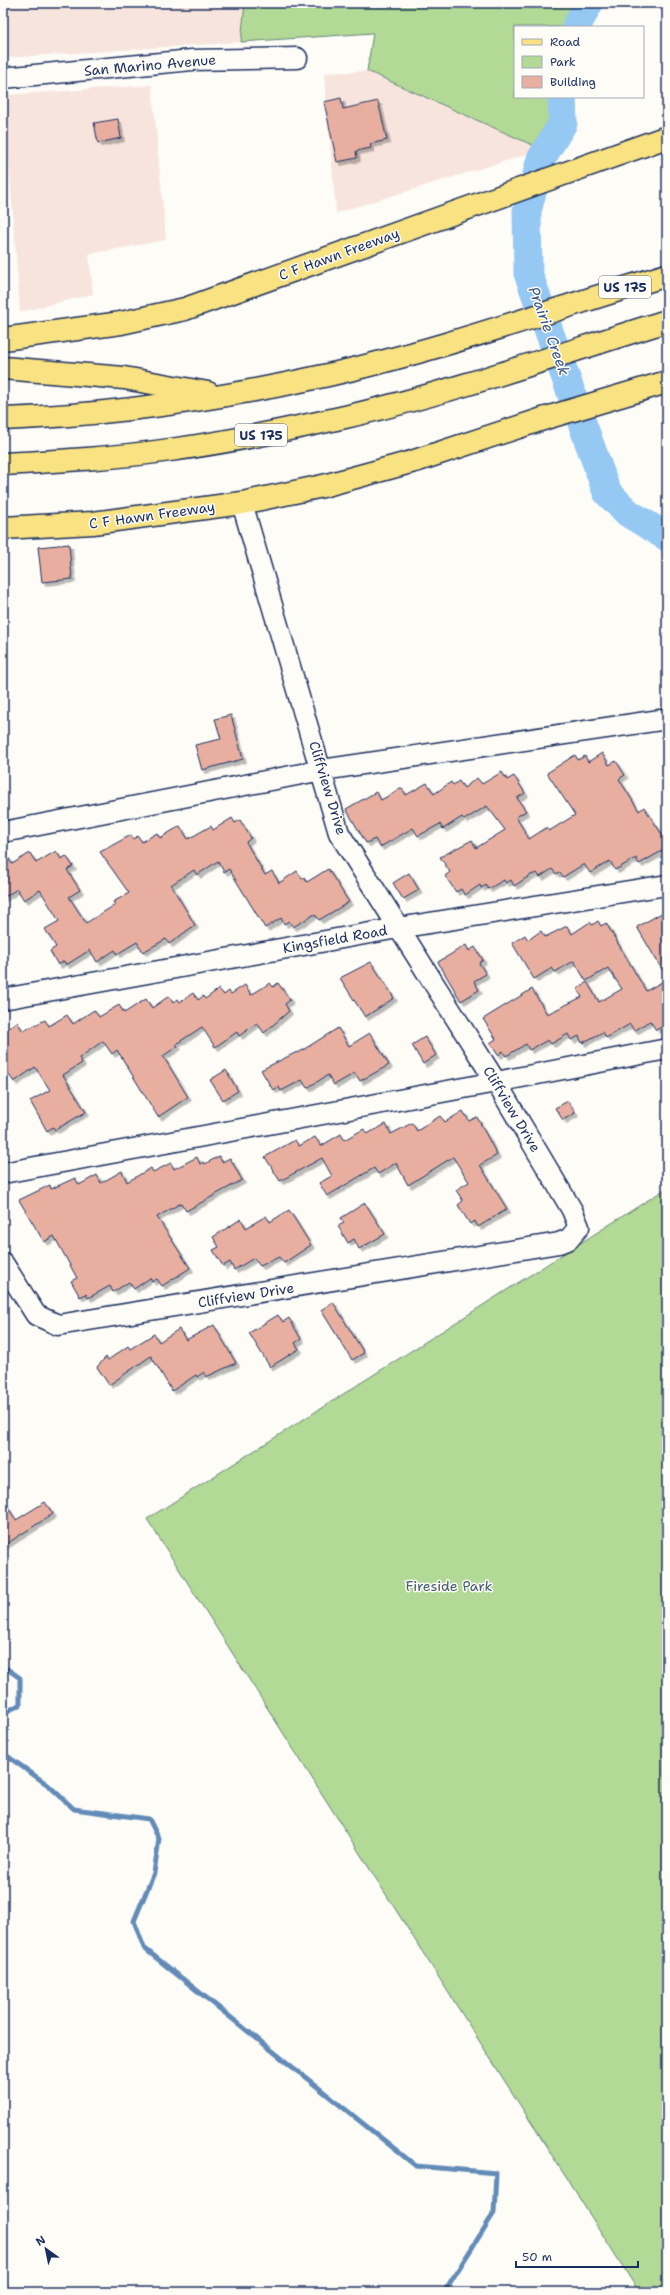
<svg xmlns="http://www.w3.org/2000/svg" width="670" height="2295" viewBox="0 0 670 2295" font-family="'Shantell Sans',sans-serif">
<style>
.built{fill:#f7e5dd}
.green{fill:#b2d995;stroke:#66847a}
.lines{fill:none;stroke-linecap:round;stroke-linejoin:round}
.stream{stroke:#648bb7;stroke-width:5}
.river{stroke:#95c8f2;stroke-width:29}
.building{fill:#e8afa1;stroke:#1b2f5e;filter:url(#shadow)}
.minor-casing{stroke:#1b2f5e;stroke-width:23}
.major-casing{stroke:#1b2f5e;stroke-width:25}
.highway-casing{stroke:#1b2f5e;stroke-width:25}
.minor{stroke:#fdfcf7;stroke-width:20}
.major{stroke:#f8e281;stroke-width:22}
.highway{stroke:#f8e281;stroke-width:22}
.labels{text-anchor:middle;stroke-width:3;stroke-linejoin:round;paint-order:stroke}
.shield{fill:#fdfcf7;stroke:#5f6c8c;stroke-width:1}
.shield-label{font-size:13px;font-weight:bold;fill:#1b2f5e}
.street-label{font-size:14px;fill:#1b2f5e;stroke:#fdfcf7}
.park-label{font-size:14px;fill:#415a6c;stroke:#fdfcf7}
.water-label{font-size:15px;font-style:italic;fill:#3a5583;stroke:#fdfcf7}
</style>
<defs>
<filter id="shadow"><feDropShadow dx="3.5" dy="3.5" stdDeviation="0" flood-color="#0004"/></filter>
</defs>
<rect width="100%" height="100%" fill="#fdfcf7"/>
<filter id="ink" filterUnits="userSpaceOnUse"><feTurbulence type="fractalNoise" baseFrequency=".025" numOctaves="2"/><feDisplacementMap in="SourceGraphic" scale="8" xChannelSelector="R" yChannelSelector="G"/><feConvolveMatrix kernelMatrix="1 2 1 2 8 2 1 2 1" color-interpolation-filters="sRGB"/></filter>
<g filter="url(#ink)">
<path class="built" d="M 3,3 L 245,3 L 241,42 L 4,58 Z
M 367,71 L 539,148 L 538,151 L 336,213 L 324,73 Z
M 152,85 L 166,240 L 89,254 L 93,294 L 20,312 L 4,95 Z"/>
<path class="green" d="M 245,3 L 591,3 L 583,27 L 515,27 L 515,97 L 557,97 L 539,148 L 367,71 L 373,33 L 241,42 Z
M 667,1188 L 667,2292 L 639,2292 L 147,1519 Z"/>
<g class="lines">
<path class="stream" d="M 3,1666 L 20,1678 L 20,1705 L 3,1713
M 3,1753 L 48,1785 L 74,1809 L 149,1819 L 159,1839 L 154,1873 L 134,1921 L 144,1948 L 416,2166 L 496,2173 L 494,2213 L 444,2292"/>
<path class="river" d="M 576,27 L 589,3
M 562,97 L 563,123 L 541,159 L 527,211 L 528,273 L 607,492 L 628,513 L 667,537"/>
</g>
<path class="building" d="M 341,98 L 343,109 L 378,101 L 387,140 L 370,144 L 371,148 L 356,151 L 357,158 L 337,162 L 324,102 Z
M 118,119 L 121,138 L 98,143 L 94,123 Z
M 69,544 L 72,579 L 42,582 L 38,547 Z
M 231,715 L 243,759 L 202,770 L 195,745 L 221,739 L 215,719 Z
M 602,753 L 609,765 L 616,761 L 625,775 L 619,779 L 639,811 L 644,807 L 667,842 L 667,848 L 639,864 L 636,858 L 615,870 L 610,861 L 590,873 L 584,864 L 563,877 L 559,872 L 556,874 L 552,869 L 540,877 L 537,873 L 531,875 L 514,886 L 511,880 L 506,883 L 504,880 L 488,889 L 486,885 L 481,888 L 480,885 L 465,895 L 461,889 L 456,892 L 445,876 L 450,872 L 440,857 L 472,840 L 476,848 L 505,830 L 487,806 L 464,820 L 462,817 L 443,829 L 440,824 L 418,836 L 413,828 L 380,847 L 375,839 L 366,843 L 346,809 L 376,792 L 381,800 L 402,788 L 406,795 L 427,783 L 434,794 L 451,782 L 453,785 L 459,781 L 464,788 L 477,778 L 482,784 L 502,772 L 507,780 L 514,776 L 525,793 L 517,798 L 526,811 L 516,817 L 529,839 L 546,828 L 549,831 L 575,815 L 547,773 L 575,755 L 578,760 L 585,756 L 588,762 Z
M 232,818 L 235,823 L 240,820 L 251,838 L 246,842 L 265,875 L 272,871 L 279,883 L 297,871 L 302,879 L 304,878 L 307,882 L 328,869 L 349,902 L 319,920 L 315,914 L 293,927 L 289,921 L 284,924 L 281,918 L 265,928 L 229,869 L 224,872 L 218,861 L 197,875 L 194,870 L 171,885 L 195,925 L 169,944 L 166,939 L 143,952 L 137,942 L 117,954 L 115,950 L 97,962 L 90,950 L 66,965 L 64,961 L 58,965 L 50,951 L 56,947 L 45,929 L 59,921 L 40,890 L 24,900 L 17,889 L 3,898 L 3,850 L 12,864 L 30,853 L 36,863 L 56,851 L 61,859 L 66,856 L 73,866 L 67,870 L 80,890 L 69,897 L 86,923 L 115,905 L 113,902 L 129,893 L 100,852 L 131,835 L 133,839 L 138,836 L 142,842 L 157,833 L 160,838 L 180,826 L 188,839 L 211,826 L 213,830 Z
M 409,873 L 419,890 L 403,899 L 393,883 Z
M 667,910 L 667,978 L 637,927 Z
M 598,921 L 601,926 L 606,923 L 646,991 L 667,979 L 667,1024 L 656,1030 L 650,1021 L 634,1031 L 630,1024 L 606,1038 L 603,1032 L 582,1043 L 579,1036 L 571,1040 L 568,1034 L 551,1044 L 548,1040 L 529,1050 L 526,1044 L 506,1056 L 503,1051 L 498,1055 L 490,1043 L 496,1039 L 483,1019 L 532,989 L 547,1014 L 582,997 L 577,989 L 587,982 L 599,1002 L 622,989 L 608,968 L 586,981 L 574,961 L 555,972 L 552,968 L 534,979 L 512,943 L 525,935 L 528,940 L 541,931 L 545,937 L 567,926 L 572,934 L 590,922 L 592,925 Z
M 466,945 L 469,951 L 475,947 L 483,960 L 479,963 L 486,974 L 474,981 L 479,990 L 461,1001 L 438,962 Z
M 371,962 L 394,998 L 365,1017 L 340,978 Z
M 270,983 L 273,987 L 278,983 L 290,1000 L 285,1004 L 289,1011 L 264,1033 L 257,1023 L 239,1036 L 237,1032 L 215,1047 L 202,1027 L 176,1044 L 178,1046 L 163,1056 L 188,1097 L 158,1117 L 117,1050 L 112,1054 L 103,1041 L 79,1058 L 82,1063 L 63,1075 L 86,1112 L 55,1130 L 53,1127 L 47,1131 L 30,1101 L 50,1090 L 35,1067 L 14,1082 L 3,1066 L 3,1032 L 17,1022 L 23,1031 L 45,1020 L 49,1026 L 67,1015 L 73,1024 L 94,1010 L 99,1017 L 119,1005 L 124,1013 L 146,999 L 152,1008 L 169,996 L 173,1003 L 178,999 L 180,1002 L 193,993 L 198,1000 L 203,996 L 205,999 L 219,989 L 224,995 L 229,991 L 231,994 L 245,985 L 251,995 Z
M 338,1028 L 349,1046 L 370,1033 L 389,1065 L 360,1081 L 355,1073 L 334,1085 L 328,1075 L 307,1088 L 302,1080 L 281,1091 L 279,1087 L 273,1090 L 261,1070 L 297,1052 L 298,1053 Z
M 425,1037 L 436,1055 L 423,1064 L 412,1045 Z
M 226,1070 L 238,1091 L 223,1100 L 210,1080 Z
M 568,1101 L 575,1113 L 563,1120 L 555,1108 Z
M 463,1111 L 469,1121 L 477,1117 L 497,1155 L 480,1165 L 507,1209 L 478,1227 L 475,1221 L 470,1224 L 458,1205 L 463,1201 L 456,1190 L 469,1182 L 453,1157 L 408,1185 L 396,1163 L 378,1174 L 374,1168 L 327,1196 L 319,1183 L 332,1176 L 322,1158 L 280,1181 L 265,1157 L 295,1140 L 299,1146 L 315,1137 L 321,1146 L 341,1134 L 344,1140 L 364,1129 L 367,1134 L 386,1124 L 391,1134 L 412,1123 L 417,1131 L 440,1116 L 445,1122 Z
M 219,1156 L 222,1162 L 230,1158 L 242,1180 L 186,1211 L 181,1203 L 157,1217 L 190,1268 L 162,1286 L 157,1279 L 152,1282 L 150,1278 L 134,1289 L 129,1282 L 113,1292 L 110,1286 L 88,1298 L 86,1294 L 80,1297 L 71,1281 L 77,1278 L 54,1236 L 44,1242 L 19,1200 L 50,1185 L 51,1189 L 75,1178 L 79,1185 L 97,1175 L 101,1183 L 122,1171 L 127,1182 L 151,1168 L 153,1172 L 171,1163 L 174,1169 L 197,1157 L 200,1164 L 204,1162 L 205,1164 Z
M 365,1203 L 385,1234 L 359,1249 L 354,1239 L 348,1243 L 338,1226 L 344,1223 L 341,1218 Z
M 289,1210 L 311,1245 L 284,1263 L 279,1257 L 260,1266 L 254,1258 L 234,1270 L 230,1262 L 223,1266 L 213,1250 L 219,1247 L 213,1237 L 241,1219 L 246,1228 L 266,1216 L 270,1222 Z
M 333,1302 L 364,1353 L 352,1360 L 321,1310 Z
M 278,1315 L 283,1322 L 289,1318 L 301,1339 L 295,1343 L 299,1349 L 270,1367 L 249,1333 Z
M 214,1325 L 236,1363 L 206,1377 L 204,1372 L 197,1377 L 196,1375 L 172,1391 L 151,1356 L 109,1385 L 97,1367 L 106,1357 L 108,1360 L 128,1346 L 130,1349 L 154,1334 L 159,1342 L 179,1329 L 186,1340 Z
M 3,1500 L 16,1520 L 45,1502 L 53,1514 L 3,1546 Z"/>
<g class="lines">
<g class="minor-casing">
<path id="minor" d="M 3,78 L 192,60 L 297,58
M 3,832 L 322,770 L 667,719
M 3,999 L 398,928 L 667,885
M 3,1173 L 496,1082 L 667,1049
M 3,1263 L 36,1315 L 58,1325 L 559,1243 L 569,1239 L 579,1227 L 572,1210 L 496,1082 L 339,833 L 242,503"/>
</g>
<g class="major-casing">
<path id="major" d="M 3,339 L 121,323 L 185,309 L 667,137
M 3,528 L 93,523 L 242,503 L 323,486 L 415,461 L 546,418 L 667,382"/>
</g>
<g class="highway-casing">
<path id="highway" d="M 3,368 L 124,378 L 208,393
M 3,419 C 113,415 221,399 328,375 C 443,349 555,309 667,275
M 3,464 C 59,461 115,458 170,450 C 229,442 287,430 345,417 C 454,392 560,354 667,321"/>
</g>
<use href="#minor" class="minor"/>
<use href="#major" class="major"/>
<use href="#highway" class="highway"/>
</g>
</g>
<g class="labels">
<g class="shield">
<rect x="599" y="276" width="52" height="22" rx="3"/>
<rect x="235" y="424" width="52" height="22" rx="3"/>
</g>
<g class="shield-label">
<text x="625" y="292">US 175</text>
<text x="261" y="440">US 175</text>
</g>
<g class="street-label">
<text transform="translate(150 65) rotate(-5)" y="5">San Marino Avenue</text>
<text transform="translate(339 254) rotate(-20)" y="5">C F Hawn Freeway</text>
<text transform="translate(152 515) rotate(-8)" y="5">C F Hawn Freeway</text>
<text transform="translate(328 788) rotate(73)" y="5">Cliffview Drive</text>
<text transform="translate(335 939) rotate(-10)" y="5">Kingsfield Road</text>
<text transform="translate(512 1109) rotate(59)" y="5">Cliffview Drive</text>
<text transform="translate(246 1295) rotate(-9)" y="5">Cliffview Drive</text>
</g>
<g class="park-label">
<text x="449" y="1591">Fireside Park</text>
</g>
<g class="water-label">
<text transform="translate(549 331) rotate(70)" y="5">Prairie Creek</text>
</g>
</g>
<rect width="670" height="2295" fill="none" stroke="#fdfcf7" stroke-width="16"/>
<rect x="8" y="8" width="654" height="2279" fill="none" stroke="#1b2f5e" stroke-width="1.5" filter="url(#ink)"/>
<rect x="514" y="26" width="130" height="72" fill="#fdfcf7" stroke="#a3aaba"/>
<rect x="522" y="39" width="20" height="6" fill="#f8e281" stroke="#a3aaba"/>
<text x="550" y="46" font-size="12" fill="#1b2f5e">Road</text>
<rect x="522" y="56" width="20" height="12" fill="#b2d995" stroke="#a3aaba"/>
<text x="550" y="66" font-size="12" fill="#1b2f5e">Park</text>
<rect x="522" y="76" width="20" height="12" fill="#e8afa1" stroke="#a3aaba"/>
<text x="550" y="86" font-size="12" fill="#1b2f5e">Building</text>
<g transform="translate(46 2249) rotate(327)" stroke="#fdfcf7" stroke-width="3" paint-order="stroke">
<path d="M0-3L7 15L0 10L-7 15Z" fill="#1b2f5e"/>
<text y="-6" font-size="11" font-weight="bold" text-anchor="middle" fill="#1b2f5e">N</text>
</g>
<path d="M516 2261v6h122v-6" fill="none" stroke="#1b2f5e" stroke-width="2"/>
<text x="522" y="2261" font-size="12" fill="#1b2f5e" stroke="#fdfcf7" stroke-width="3" paint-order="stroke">50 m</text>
</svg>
